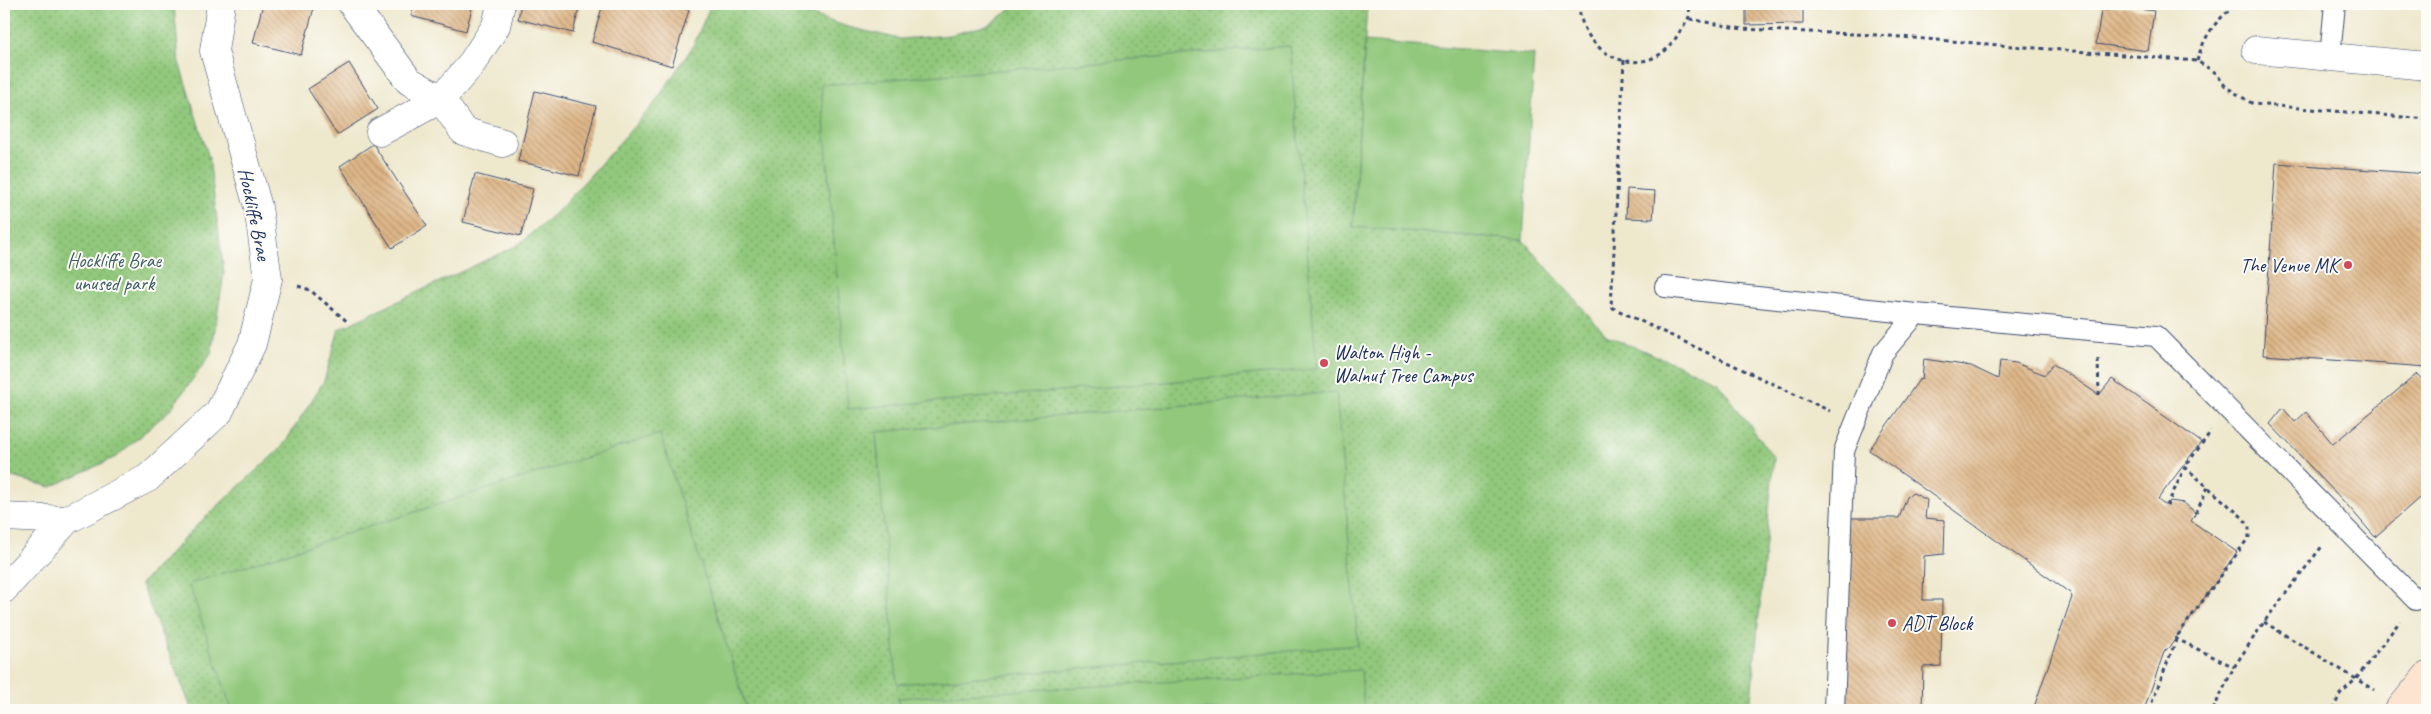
<svg xmlns="http://www.w3.org/2000/svg" width="2431" height="714" viewBox="0 0 2431 714" font-family="Caveat,sans-serif">
<style>
.park{fill:url(#park-dots);stroke:#567c6c}
.pitch{fill:#91c87b;stroke:#567c6c}
.building{fill:url(#building-back-hatch)}
.lines{fill:none;stroke-linecap:round;stroke-linejoin:round}
.lane-casing{stroke:#3b4b6f;stroke-width:22}
.street-casing{stroke:#3b4b6f;stroke-width:29}
.secondary-casing{stroke:#3b4b6f;stroke-width:29}
.path{stroke:#3b4b6f;stroke-width:3;stroke-dasharray:4 4;stroke-linecap:butt}
.lane{stroke:#fff;stroke-width:20}
.street{stroke:#fff;stroke-width:28}
.secondary{stroke:#fde4d1;stroke-width:28}
.path-bridge{stroke:#3b4b6f;stroke-width:3;stroke-dasharray:4 4;stroke-linecap:butt}
.poi-dot{fill:#d1495b;stroke:#fdfcf7;stroke-width:2}
.labels{text-anchor:middle;stroke-width:4;stroke-linejoin:round;paint-order:stroke}
.street-label{font-size:20px;fill:#1b2f5e;stroke:#fdfcf7}
.park-label{font-size:20px;fill:#3e5d67;stroke:#fdfcf7}
.poi-label{font-size:20px;fill:#1b2f5e;stroke:#fdfcf7;text-anchor:start}
</style>
<defs>
<pattern id="park-dots" width="8" height="8" patternUnits="userSpaceOnUse" patternTransform="scale(1.25)"><rect width="8" height="8" fill="#91c87b"/><path d="M2 2h.1M6 6h.1" fill="none" stroke="#76a368" stroke-width="1.8" stroke-linecap="round"/></pattern>
<pattern id="building-back-hatch" width="6" height="6" patternUnits="userSpaceOnUse" patternTransform="scale(1.25)"><rect width="6" height="6" fill="#dfb788"/><path d="M-1 5l2 2M0 0l6 6M5-1l2 2" fill="none" stroke="#b49572"/></pattern>
</defs>
<rect width="100%" height="100%" fill="#fdfcf7"/>
<filter id="ink" filterUnits="userSpaceOnUse"><feTurbulence type="fractalNoise" baseFrequency=".02" numOctaves="2"/><feDisplacementMap in="SourceGraphic" scale="10" xChannelSelector="R" yChannelSelector="G"/><feConvolveMatrix kernelMatrix="1 2 1 2 8 2 1 2 1" color-interpolation-filters="sRGB"/></filter>
<filter id="wash" filterUnits="userSpaceOnUse"><feTurbulence type="fractalNoise" baseFrequency=".0096" numOctaves="4" result="noise"/><feDisplacementMap in="SourceGraphic" scale="20" xChannelSelector="R" yChannelSelector="G"/><feGaussianBlur stdDeviation="1.12" result="paint"/><feColorMatrix in="noise" values="0 0 0 0 0 0 0 0 0 0 0 0 0 0 0 0 0 1.4 0 .05"/><feComposite in="paint" operator="in"/></filter>
<g filter="url(#wash)">
<rect width="100%" height="100%" fill="#eee8cd"/>
<path class="park" d="M 4,4 L 174,4 L 179,62 L 209,158 L 224,273 L 211,354 L 170,410 L 116,457 L 51,487 L 4,475 Z
M 711,4 L 780,4 L 848,27 L 900,39 L 950,35 L 988,25 L 1019,4 L 1359,4 L 1367,6 L 1353,227 L 1523,240 L 1606,335 L 1717,381 L 1774,458 L 1750,710 L 192,710 L 141,584 L 197,525 L 282,447 L 324,381 L 339,329 L 518,245 L 560,209 L 654,104 L 693,46 Z"/>
<path class="pitch" d="M 1365,41 L 1534,55 L 1523,240 L 1353,227 Z
M 1290,46 L 1317,369 L 848,409 L 821,85 Z
M 1336,392 L 1358,645 L 897,684 L 876,432 Z
M 660,434 L 747,710 L 232,710 L 189,584 Z
M 1361,670 L 1364,710 L 899,710 L 898,698 Z"/>
<g id="blocks">
<path class="building" d="M 263,4 L 315,4 L 301,55 L 253,43 Z
M 414,4 L 473,4 L 466,31 L 411,16 Z
M 521,4 L 580,4 L 573,33 L 518,19 Z
M 603,4 L 667,4 L 689,10 L 672,66 L 592,42 Z
M 1746,4 L 1803,4 L 1803,24 L 1746,25 Z
M 2102,4 L 2154,11 L 2148,51 L 2096,44 Z
M 349,63 L 378,109 L 337,135 L 308,89 Z
M 535,91 L 596,106 L 579,176 L 518,161 Z
M 373,144 L 427,226 L 392,248 L 340,166 Z
M 2276,163 L 2427,174 L 2427,367 L 2263,355 Z
M 475,174 L 533,189 L 521,236 L 463,222 Z
M 1627,189 L 1655,191 L 1653,219 L 1626,218 Z
M 1924,359 L 1971,366 L 1998,379 L 2000,361 L 2016,363 L 2045,375 L 2053,364 L 2099,395 L 2112,379 L 2201,442 L 2158,499 L 2167,506 L 2170,501 L 2184,503 L 2196,513 L 2191,521 L 2237,552 L 2171,645 L 2164,652 L 2144,710 L 2033,710 L 2072,597 L 2070,593 L 1869,450 L 1919,380 L 1922,379 Z
M 2417,374 L 2427,385 L 2427,491 L 2375,537 L 2349,507 L 2270,424 L 2283,408 L 2295,422 L 2306,412 L 2333,444 Z
M 1913,493 L 1927,500 L 1925,518 L 1945,520 L 1944,554 L 1924,556 L 1923,600 L 1942,600 L 1941,666 L 1923,667 L 1922,710 L 1842,710 L 1844,518 L 1899,518 L 1907,497 Z"/>
</g>
</g>
<g filter="url(#ink)">
<use href="#blocks" fill-opacity="0" stroke="#3b4b6f" stroke-width="1"/>
<g class="lines">
<g class="lane-casing">
<path id="lane" d="M 2330,57 L 2335,4
M 1665,287 L 1916,314
M 1834,710 L 1844,451 L 1883,353 L 1916,314 L 2156,336 L 2416,600"/>
</g>
<g class="street-casing">
<path id="street" d="M 352,4 L 409,81 L 441,99 L 463,131 L 503,143
M 2256,50 L 2427,66
M 380,132 L 441,99 L 470,66 L 496,26 L 501,4
M 4,517 L 67,520
M 4,589 L 67,520 L 148,478 L 219,412 L 252,344 L 268,279 L 258,207 L 214,51 L 221,4"/>
</g>
<g class="secondary-casing">
<path id="secondary" d="M 2399,710 L 2427,676"/>
</g>
<path class="path" d="M 1579,4 C 1579,40 1616,73 1653,58 C 1669,51 1674,41 1682,28 C 1690,17 1690,18 1689,4
M 1690,19 L 1742,29 L 1876,35 L 2197,61 L 2216,73 L 2226,87 L 2253,104 L 2427,119
M 1624,60 L 1611,307 L 1830,411
M 2197,61 C 2205,34 2215,21 2237,4
M 298,286 L 310,290 L 349,323
M 2098,359 L 2099,395
M 2167,506 L 2185,467
M 2196,513 L 2208,487
M 2264,622 L 2374,690
M 2149,710 L 2178,635 L 2249,537 L 2249,526 L 2242,517 L 2185,467 L 2211,431
M 2213,710 L 2234,667 L 2264,622 L 2323,545
M 2333,710 L 2340,694 L 2356,679 L 2400,621"/>
<use href="#lane" class="lane"/>
<use href="#street" class="street"/>
<use href="#secondary" class="secondary"/>
<path class="path-bridge" d="M 2175,638 L 2234,667"/>
</g>
</g>
<g class="poi-dot">
<circle cx="2348" cy="265" r="5"/>
<circle cx="1324" cy="363" r="5"/>
<circle cx="1892" cy="623" r="5"/>
</g>
<g class="labels">
<g class="street-label">
<text transform="translate(255 214) rotate(78)" y="7">Hockliffe Brae</text>
</g>
<g class="park-label">
<text x="114" y="267">Hockliffe Brae<tspan x="114" dy="23">unused park</tspan></text>
</g>
<g class="poi-label">
<text x="2338" y="272" text-anchor="end">The Venue MK</text>
<text x="1334" y="359">Walton High -<tspan x="1334" dy="23">Walnut Tree Campus</tspan></text>
<text x="1902" y="630">ADT Block</text>
</g>
</g>
<rect width="2431" height="714" fill="none" stroke="#fdfcf7" stroke-width="20"/>
</svg>
